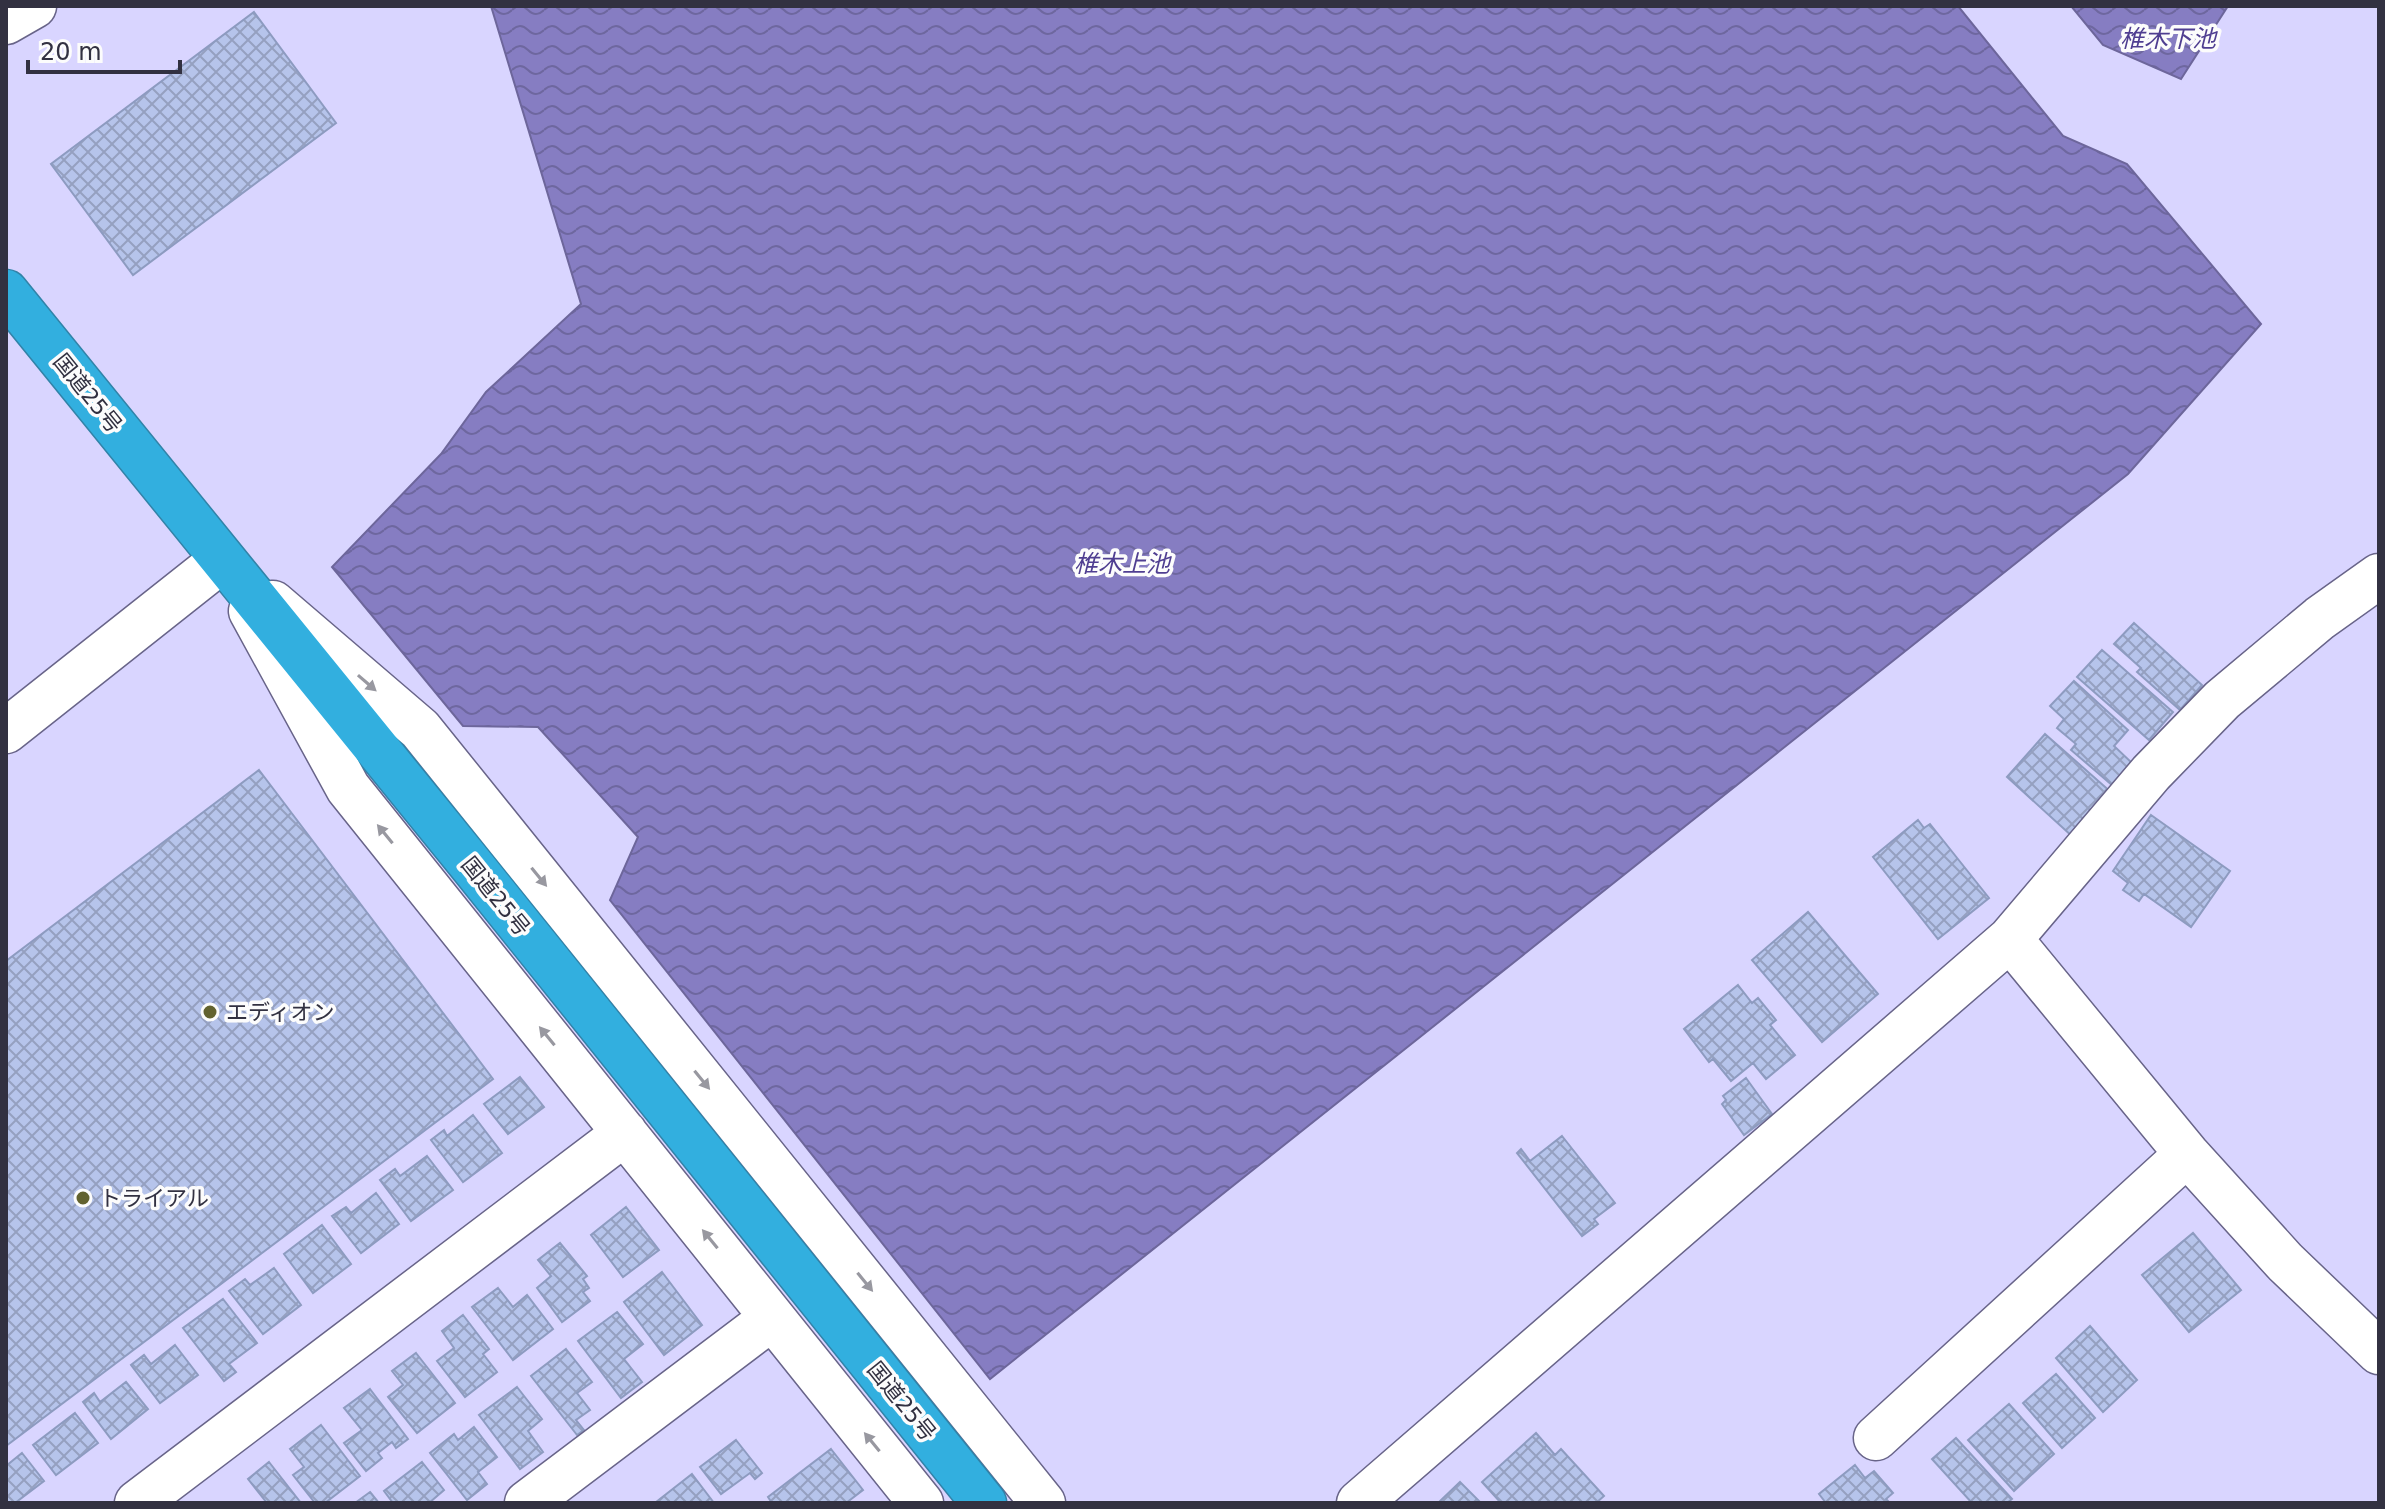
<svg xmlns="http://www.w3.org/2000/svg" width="2385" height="1509" viewBox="0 0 2385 1509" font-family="'DejaVu Sans','Noto Sans JP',sans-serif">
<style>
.water{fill:url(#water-waves);stroke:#6d669b;stroke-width:2}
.building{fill:url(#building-cross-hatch);stroke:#8d9bc0;stroke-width:2}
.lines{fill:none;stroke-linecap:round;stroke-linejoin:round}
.minor-casing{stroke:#686489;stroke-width:47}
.highway-casing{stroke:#3283a8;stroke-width:47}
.minor{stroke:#fff;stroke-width:44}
.highway{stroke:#32afdf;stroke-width:44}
.oneway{fill:#9898a0}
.poi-dot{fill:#62622f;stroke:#fcfcfc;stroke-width:3}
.labels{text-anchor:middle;stroke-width:7;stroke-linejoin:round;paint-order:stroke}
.street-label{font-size:22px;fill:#323141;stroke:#fcfcfc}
.poi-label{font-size:22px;fill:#323141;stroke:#fcfcfc;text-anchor:start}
.water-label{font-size:24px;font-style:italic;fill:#4f3e91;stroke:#fcfcfc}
</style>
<defs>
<pattern id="water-waves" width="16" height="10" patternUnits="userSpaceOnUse" patternTransform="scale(2)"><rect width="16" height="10" fill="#867dc2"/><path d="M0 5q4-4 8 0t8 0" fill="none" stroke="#6e679f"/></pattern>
<pattern id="building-cross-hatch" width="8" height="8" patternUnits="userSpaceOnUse" patternTransform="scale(2)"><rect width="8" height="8" fill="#b6c4eb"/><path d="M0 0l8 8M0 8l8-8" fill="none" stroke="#95a0c0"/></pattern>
</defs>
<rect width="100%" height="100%" fill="#d9d5ff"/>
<path class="water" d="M 491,6 L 1958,6 L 2063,136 L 2127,164 L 2261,324 L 2128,474 L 990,1379 L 610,900 L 638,837 L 538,727 L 463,726 L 332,567 L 441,454 L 486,392 L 581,304 Z
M 2071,6 L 2228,6 L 2181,79 L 2103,45 Z"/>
<path class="building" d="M 254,12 L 336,123 L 133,275 L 51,164 Z
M 2134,623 L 2202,685 L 2180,710 L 2137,672 L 2141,668 L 2114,644 Z
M 2102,650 L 2173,712 L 2149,740 L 2077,677 Z
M 2074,681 L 2128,730 L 2114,746 L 2132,763 L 2112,785 L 2071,750 L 2076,744 L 2057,728 L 2064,719 L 2050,706 Z
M 2045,734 L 2112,793 L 2073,837 L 2007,777 Z
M 259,770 L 493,1079 L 6,1446 L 6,961 Z
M 2151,815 L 2230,871 L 2191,927 L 2144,894 L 2139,901 L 2123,890 L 2128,883 L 2113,871 Z
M 1918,820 L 1924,828 L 1930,824 L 1989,898 L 1938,939 L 1873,857 Z
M 1808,912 L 1878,994 L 1822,1042 L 1752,960 Z
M 1738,985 L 1752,1003 L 1758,998 L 1776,1020 L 1770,1025 L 1795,1055 L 1766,1079 L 1753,1063 L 1731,1081 L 1713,1059 L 1709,1062 L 1684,1029 Z
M 520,1077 L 544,1107 L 508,1134 L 484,1104 Z
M 1746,1078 L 1772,1114 L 1744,1135 L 1722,1104 L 1726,1100 L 1723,1096 Z
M 473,1115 L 502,1153 L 463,1182 L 431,1140 L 444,1130 L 447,1136 Z
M 1562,1136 L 1615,1203 L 1594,1219 L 1598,1224 L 1582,1236 L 1517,1153 L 1521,1149 L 1530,1161 Z
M 427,1156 L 453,1190 L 411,1221 L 380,1180 L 395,1169 L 400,1176 Z
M 376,1193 L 399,1224 L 361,1253 L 332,1216 L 346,1207 L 351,1213 Z
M 626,1207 L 659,1250 L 623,1277 L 591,1235 Z
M 322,1225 L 351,1264 L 313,1293 L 284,1254 Z
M 2193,1233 L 2241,1290 L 2189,1332 L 2142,1275 Z
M 560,1243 L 587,1276 L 583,1279 L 589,1288 L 583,1292 L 590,1301 L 562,1322 L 537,1288 L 551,1276 L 538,1260 Z
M 274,1268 L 301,1305 L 263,1334 L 229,1291 L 245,1279 L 250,1285 Z
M 662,1272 L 702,1325 L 664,1355 L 624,1302 Z
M 498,1288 L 513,1307 L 527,1295 L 553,1329 L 513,1360 L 472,1307 Z
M 223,1299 L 257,1343 L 229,1364 L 236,1372 L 224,1381 L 183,1328 Z
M 617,1312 L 643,1344 L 624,1359 L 642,1382 L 621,1398 L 578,1341 Z
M 463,1315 L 489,1349 L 483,1354 L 497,1372 L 465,1397 L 437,1361 L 454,1348 L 442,1331 Z
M 2090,1326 L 2137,1380 L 2103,1412 L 2056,1358 Z
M 175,1345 L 198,1375 L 160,1403 L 131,1365 L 144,1355 L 151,1364 Z
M 566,1349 L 592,1382 L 577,1393 L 590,1410 L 576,1420 L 584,1430 L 577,1435 L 531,1376 Z
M 416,1353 L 455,1403 L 417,1433 L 388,1397 L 403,1385 L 392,1371 Z
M 2056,1374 L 2095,1418 L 2062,1448 L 2023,1403 Z
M 126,1382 L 148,1409 L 111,1439 L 83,1402 L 94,1393 L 100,1402 Z
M 517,1387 L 542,1419 L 528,1431 L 543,1452 L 520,1469 L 479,1415 Z
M 370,1389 L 408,1439 L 396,1448 L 392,1442 L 378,1453 L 382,1458 L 366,1471 L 344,1443 L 362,1430 L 344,1408 Z
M 2009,1404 L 2054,1454 L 2014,1491 L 1968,1440 Z
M 75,1413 L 98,1443 L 56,1475 L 33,1445 Z
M 321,1425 L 360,1476 L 325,1503 L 315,1503 L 293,1475 L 304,1467 L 290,1449 Z
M 474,1427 L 497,1457 L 478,1472 L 487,1484 L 467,1500 L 430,1453 L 454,1434 L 458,1440 Z
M 1536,1433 L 1555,1455 L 1561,1449 L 1604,1496 L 1596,1503 L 1501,1503 L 1482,1482 Z
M 1956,1438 L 2012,1499 L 2007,1503 L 1972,1503 L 1932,1459 Z
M 736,1440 L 762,1473 L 755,1479 L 750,1473 L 721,1494 L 700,1467 Z
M 831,1449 L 863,1490 L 846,1503 L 772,1503 L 768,1497 Z
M 22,1453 L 44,1481 L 15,1503 L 6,1503 L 6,1466 Z
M 269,1462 L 301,1503 L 267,1503 L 248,1479 Z
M 422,1462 L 444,1490 L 429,1503 L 393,1503 L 384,1491 Z
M 1855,1465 L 1865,1478 L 1874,1471 L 1893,1493 L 1886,1499 L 1890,1503 L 1826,1503 L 1819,1494 Z
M 692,1474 L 714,1503 L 657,1503 L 656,1502 Z
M 1460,1482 L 1481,1503 L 1438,1503 Z
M 370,1492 L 379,1503 L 355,1503 Z"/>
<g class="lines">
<g class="minor-casing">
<path id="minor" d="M 6,22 L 34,6
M 273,603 L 420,729 L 1043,1503
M 251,611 L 348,788 L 921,1503
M 6,731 L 222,560
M 2010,939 L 2187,1154 L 2285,1262 L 2379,1352
M 1876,1438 L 2187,1154
M 137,1503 L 625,1133
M 527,1503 L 772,1318
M 1359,1503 L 2010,939 L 2151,773 L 2222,700 L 2320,618 L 2379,576"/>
</g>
<g class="highway-casing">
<path id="highway" d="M 6,292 L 473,867 L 984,1503"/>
</g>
<use href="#minor" class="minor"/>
<use href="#highway" class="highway"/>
</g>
<defs><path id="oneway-solid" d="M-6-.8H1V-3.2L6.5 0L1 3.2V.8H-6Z" transform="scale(2)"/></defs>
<g class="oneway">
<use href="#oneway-solid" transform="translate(367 683) rotate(41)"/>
<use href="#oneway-solid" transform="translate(385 834) rotate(-129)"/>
<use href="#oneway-solid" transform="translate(539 877) rotate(51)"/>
<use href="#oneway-solid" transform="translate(547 1036) rotate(-129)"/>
<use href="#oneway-solid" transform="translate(702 1080) rotate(51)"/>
<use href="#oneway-solid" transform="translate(710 1239) rotate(-129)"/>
<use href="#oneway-solid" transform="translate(865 1282) rotate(51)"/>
<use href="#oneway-solid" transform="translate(872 1442) rotate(-129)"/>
</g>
<g class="poi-dot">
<circle cx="210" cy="1012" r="8"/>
<circle cx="83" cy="1198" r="8"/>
</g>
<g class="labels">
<g class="street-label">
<text transform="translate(88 393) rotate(51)" y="8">国道25号</text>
<text transform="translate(496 896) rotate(51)" y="8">国道25号</text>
<text transform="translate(902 1401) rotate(51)" y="8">国道25号</text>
</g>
<g class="poi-label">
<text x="226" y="1020">エディオン</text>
<text x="99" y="1206">トライアル</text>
</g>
<g class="water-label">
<text x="2168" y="47">椎木下池</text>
<text x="1122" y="572">椎木上池</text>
</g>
</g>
<rect width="2385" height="1509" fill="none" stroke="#323141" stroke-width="16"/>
<path d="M28 60v12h152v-12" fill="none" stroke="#323141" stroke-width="4"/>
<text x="40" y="60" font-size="24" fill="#323141" stroke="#fcfcfc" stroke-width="6" paint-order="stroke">20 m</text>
</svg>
